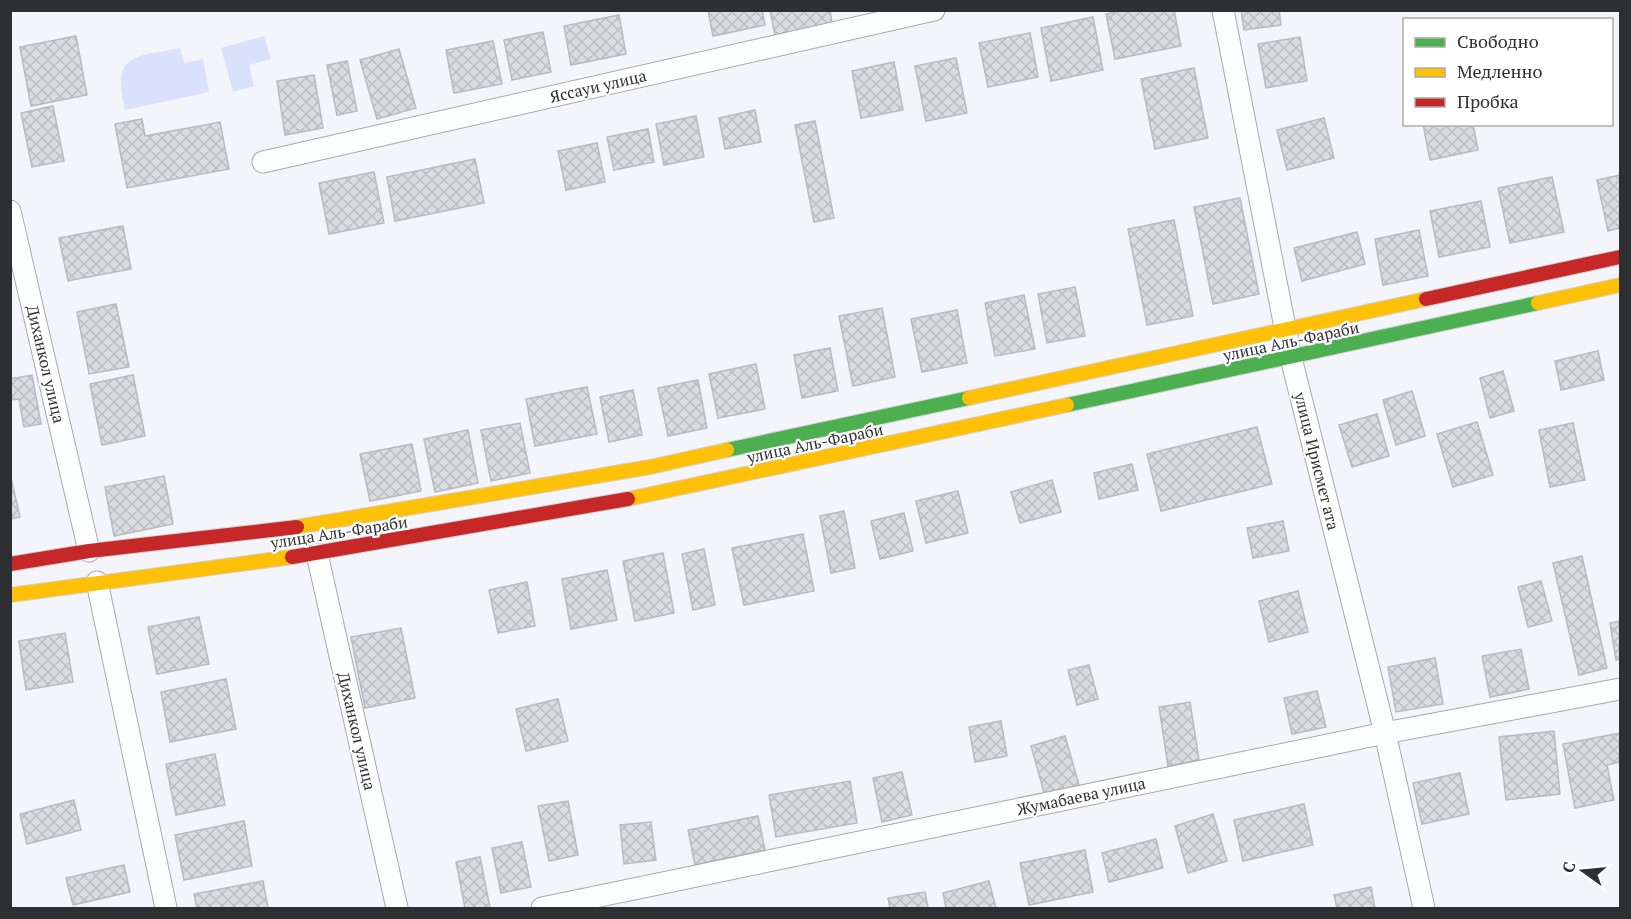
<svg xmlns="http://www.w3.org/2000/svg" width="1631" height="919" viewBox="0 0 1631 919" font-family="'PT Serif',serif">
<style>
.water{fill:#dae1fd}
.building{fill:url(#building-cross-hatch);stroke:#b9babe;stroke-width:1.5}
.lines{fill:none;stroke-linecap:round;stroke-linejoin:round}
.street-casing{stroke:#a8a9ac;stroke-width:23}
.fast-casing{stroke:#d1d1d4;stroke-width:16}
.slow-casing{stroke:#d1d1d4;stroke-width:16}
.jam-casing{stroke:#d1d1d4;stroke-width:16}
.street{stroke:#fdfefe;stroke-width:21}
.fast{stroke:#4caf50;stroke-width:14}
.slow{stroke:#ffc107;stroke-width:14}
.jam{stroke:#c62828;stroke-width:14}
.labels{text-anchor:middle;stroke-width:4.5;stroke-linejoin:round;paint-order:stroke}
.street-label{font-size:16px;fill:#2e2f32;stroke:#fff}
</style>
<defs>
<pattern id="building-cross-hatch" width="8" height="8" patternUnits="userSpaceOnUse" patternTransform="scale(1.5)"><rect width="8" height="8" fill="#dbdce0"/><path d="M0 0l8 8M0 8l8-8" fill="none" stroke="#bcbdc1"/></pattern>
</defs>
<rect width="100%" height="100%" fill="#f4f5fa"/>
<path class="water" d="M 264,36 L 271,59 L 249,65 L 254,86 L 233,92 L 221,48 Z
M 180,48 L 184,63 L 203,59 L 209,92 L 125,110 C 111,54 133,57 180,48 Z"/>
<path class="building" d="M 708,10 L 762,10 L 765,25 L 713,36 Z
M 770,10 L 830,10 L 832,24 L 775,35 Z
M 1124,10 L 1174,10 L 1181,46 L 1115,59 L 1106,14 Z
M 1241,10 L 1279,10 L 1281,25 L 1244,30 Z
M 619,15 L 626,54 L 571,65 L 564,26 Z
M 1093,17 L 1103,70 L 1051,81 L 1041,28 Z
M 543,32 L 551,72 L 512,80 L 504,40 Z
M 1030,33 L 1038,77 L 988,87 L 979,43 Z
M 76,36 L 87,95 L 31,106 L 20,47 Z
M 1300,37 L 1307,81 L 1266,88 L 1258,44 Z
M 493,41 L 502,84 L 454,93 L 446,50 Z
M 399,49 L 416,108 L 377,119 L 360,60 Z
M 956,58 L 967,113 L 926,121 L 915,66 Z
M 347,61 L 357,111 L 337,115 L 327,65 Z
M 894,62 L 903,110 L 861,118 L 852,71 Z
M 1194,68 L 1208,138 L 1155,149 L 1141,79 Z
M 314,75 L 323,128 L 285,135 L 277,81 Z
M 53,106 L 64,161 L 32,167 L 21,113 Z
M 755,110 L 761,142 L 725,149 L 719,118 Z
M 696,116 L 704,157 L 664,165 L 656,124 Z
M 1324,118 L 1334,158 L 1287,170 L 1277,130 Z
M 142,119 L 145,136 L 220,122 L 229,169 L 127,188 L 115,124 Z
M 815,121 L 834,218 L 814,222 L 795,125 Z
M 1423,124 L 1473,124 L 1478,150 L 1430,160 Z
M 648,129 L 654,162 L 614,170 L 607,137 Z
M 597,143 L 605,182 L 566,190 L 558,151 Z
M 475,159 L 484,203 L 395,221 L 387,177 Z
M 374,172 L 384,223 L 329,234 L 319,183 Z
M 1620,175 L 1620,228 L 1608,231 L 1597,180 Z
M 1552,177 L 1564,232 L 1510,243 L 1498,188 Z
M 1240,198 L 1259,294 L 1213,304 L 1194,207 Z
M 1481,201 L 1490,247 L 1439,257 L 1430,211 Z
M 1174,220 L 1193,316 L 1147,325 L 1128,229 Z
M 123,226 L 131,269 L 68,281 L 59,238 Z
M 1419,230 L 1428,276 L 1383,285 L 1375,239 Z
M 1357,232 L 1365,264 L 1302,281 L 1294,248 Z
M 1075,287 L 1085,336 L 1047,343 L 1038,294 Z
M 1024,295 L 1035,349 L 995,356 L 985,303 Z
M 116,304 L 129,367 L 89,374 L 77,312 Z
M 882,308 L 895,377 L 853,386 L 839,316 Z
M 957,310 L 967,363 L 922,372 L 911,319 Z
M 830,348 L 838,391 L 802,398 L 794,355 Z
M 1598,351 L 1604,380 L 1561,390 L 1555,361 Z
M 756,364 L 765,409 L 718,418 L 709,374 Z
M 1503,371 L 1514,411 L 1490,418 L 1480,378 Z
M 32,375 L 41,424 L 24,427 L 19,399 L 10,400 L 10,379 Z
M 133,375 L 145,436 L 102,445 L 90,384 Z
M 698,380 L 707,428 L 668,436 L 658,388 Z
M 587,387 L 597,434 L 535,446 L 526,399 Z
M 633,390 L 642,435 L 609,442 L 600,397 Z
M 1412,391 L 1425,436 L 1396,445 L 1383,400 Z
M 1377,414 L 1389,456 L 1352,467 L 1339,425 Z
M 1477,422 L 1493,475 L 1453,487 L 1437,434 Z
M 520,423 L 530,473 L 491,481 L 481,430 Z
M 1573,423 L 1585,480 L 1550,487 L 1539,430 Z
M 1257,427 L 1272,484 L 1161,511 L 1147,454 Z
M 468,430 L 478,483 L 435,492 L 424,439 Z
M 412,444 L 421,491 L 370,501 L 360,454 Z
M 1132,464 L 1138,490 L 1099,499 L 1094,473 Z
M 10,474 L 20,517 L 10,519 Z
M 164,476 L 173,524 L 114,536 L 105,487 Z
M 1052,480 L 1061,512 L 1020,523 L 1011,492 Z
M 958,491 L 968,533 L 926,543 L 916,501 Z
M 844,511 L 855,568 L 831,573 L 820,516 Z
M 904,513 L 913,551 L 880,559 L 871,521 Z
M 1283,521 L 1289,551 L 1253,558 L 1247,528 Z
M 803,534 L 814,591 L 744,605 L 732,548 Z
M 704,549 L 715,605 L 693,610 L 682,554 Z
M 663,553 L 674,613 L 635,621 L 623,561 Z
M 1582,556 L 1607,668 L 1579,675 L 1553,563 Z
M 607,570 L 617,620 L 571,629 L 562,579 Z
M 1541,581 L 1552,621 L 1528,627 L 1518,587 Z
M 527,582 L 535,626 L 498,633 L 489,590 Z
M 1298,591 L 1308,632 L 1269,642 L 1259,601 Z
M 199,617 L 209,664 L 157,674 L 148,627 Z
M 1620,621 L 1620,659 L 1616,660 L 1610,623 Z
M 401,628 L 415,698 L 365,708 L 351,637 Z
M 65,633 L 73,682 L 26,690 L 19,641 Z
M 1521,649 L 1529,689 L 1490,697 L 1482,656 Z
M 1435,658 L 1443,704 L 1396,712 L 1388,667 Z
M 1089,665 L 1098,699 L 1077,705 L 1068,670 Z
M 226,679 L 236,729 L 170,742 L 161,692 Z
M 1317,691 L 1326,727 L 1292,734 L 1284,698 Z
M 558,699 L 568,741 L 526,751 L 516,709 Z
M 1190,702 L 1199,760 L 1168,766 L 1159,707 Z
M 1001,721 L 1007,756 L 975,762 L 969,727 Z
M 1554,731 L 1560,794 L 1506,800 L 1499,737 Z
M 1620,733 L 1620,762 L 1607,765 L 1614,800 L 1575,808 L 1563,744 Z
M 1065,736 L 1079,785 L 1045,796 L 1031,746 Z
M 215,754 L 225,805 L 176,815 L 166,764 Z
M 902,772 L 912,815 L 882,822 L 873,778 Z
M 1460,773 L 1469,814 L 1422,824 L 1413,783 Z
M 850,781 L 857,823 L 776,837 L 769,795 Z
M 74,800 L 81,830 L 27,844 L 20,814 Z
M 568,801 L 578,855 L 549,861 L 538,806 Z
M 1304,804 L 1313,845 L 1243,861 L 1234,820 Z
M 1213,814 L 1227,861 L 1188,873 L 1175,826 Z
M 758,816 L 765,850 L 695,865 L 688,830 Z
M 244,821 L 252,866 L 184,880 L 175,835 Z
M 651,822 L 656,860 L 624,864 L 620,825 Z
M 1156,839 L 1163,868 L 1109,882 L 1102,853 Z
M 522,842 L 531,887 L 501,893 L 492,848 Z
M 1085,850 L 1093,892 L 1029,905 L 1020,863 Z
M 480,857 L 490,908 L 465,908 L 456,862 Z
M 124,865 L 130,892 L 73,905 L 66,878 Z
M 263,881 L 268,908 L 197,908 L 194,894 Z
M 989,881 L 996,908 L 946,908 L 943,893 Z
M 1371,887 L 1375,908 L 1337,908 L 1334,895 Z
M 925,892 L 928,908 L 890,908 L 888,898 Z"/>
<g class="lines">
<g class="street-casing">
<path id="street" d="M 1223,10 L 1291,358 L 1385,733 L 1424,908
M 263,162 L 934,10
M 10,211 L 89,551
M 317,554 L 397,908
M 97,582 L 166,908
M 542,908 L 1385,733 L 1620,689"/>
</g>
<g class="fast-casing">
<path id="fast" d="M 1067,405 L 1538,303
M 727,450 L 969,398"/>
</g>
<g class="slow-casing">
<path id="slow" d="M 1538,303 L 1620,285
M 969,398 L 1426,299
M 628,499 L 1067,405
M 297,527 L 650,467 L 727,450
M 10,595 L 292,557"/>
</g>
<g class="jam-casing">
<path id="jam" d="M 1426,299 L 1620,257
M 292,557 L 628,499
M 10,564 L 89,551 L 297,527"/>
</g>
<use href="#street" class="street"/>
<use href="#fast" class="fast"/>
<use href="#slow" class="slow"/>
<use href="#jam" class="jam"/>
</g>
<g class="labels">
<g class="street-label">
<text transform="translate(598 86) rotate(-13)" y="6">Яссауи улица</text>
<text transform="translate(1291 341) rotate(-12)" y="6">улица Аль-Фараби</text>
<text transform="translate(46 364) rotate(77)" y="6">Диханкол улица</text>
<text transform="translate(815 443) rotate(-12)" y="6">улица Аль-Фараби</text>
<text transform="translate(1317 461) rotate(76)" y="6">улица Ирисмет ата</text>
<text transform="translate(339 532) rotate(-9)" y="6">улица Аль-Фараби</text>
<text transform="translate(357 731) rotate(77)" y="6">Диханкол улица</text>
<text transform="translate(1081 796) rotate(-12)" y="6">Жумабаева улица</text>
</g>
</g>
<rect width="1631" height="919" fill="none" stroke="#2e2f32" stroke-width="24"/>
<rect x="1403" y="18" width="210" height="108" fill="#ffffff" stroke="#abacad" stroke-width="1.5"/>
<rect x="1415" y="38" width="30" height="9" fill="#4caf50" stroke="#abacad" stroke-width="1.5"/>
<text x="1457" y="48" font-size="18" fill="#2e2f32">Свободно</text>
<rect x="1415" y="68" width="30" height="9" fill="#ffc107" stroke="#abacad" stroke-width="1.5"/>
<text x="1457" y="78" font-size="18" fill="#2e2f32">Медленно</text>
<rect x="1415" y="98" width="30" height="9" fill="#c62828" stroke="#abacad" stroke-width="1.5"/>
<text x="1457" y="108" font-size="18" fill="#2e2f32">Пробка</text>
<g transform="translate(1583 871) rotate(285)" stroke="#ffffff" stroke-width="4.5" paint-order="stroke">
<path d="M0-4.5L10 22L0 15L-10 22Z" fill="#2e2f32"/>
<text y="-9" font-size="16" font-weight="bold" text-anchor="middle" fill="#2e2f32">С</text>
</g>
</svg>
